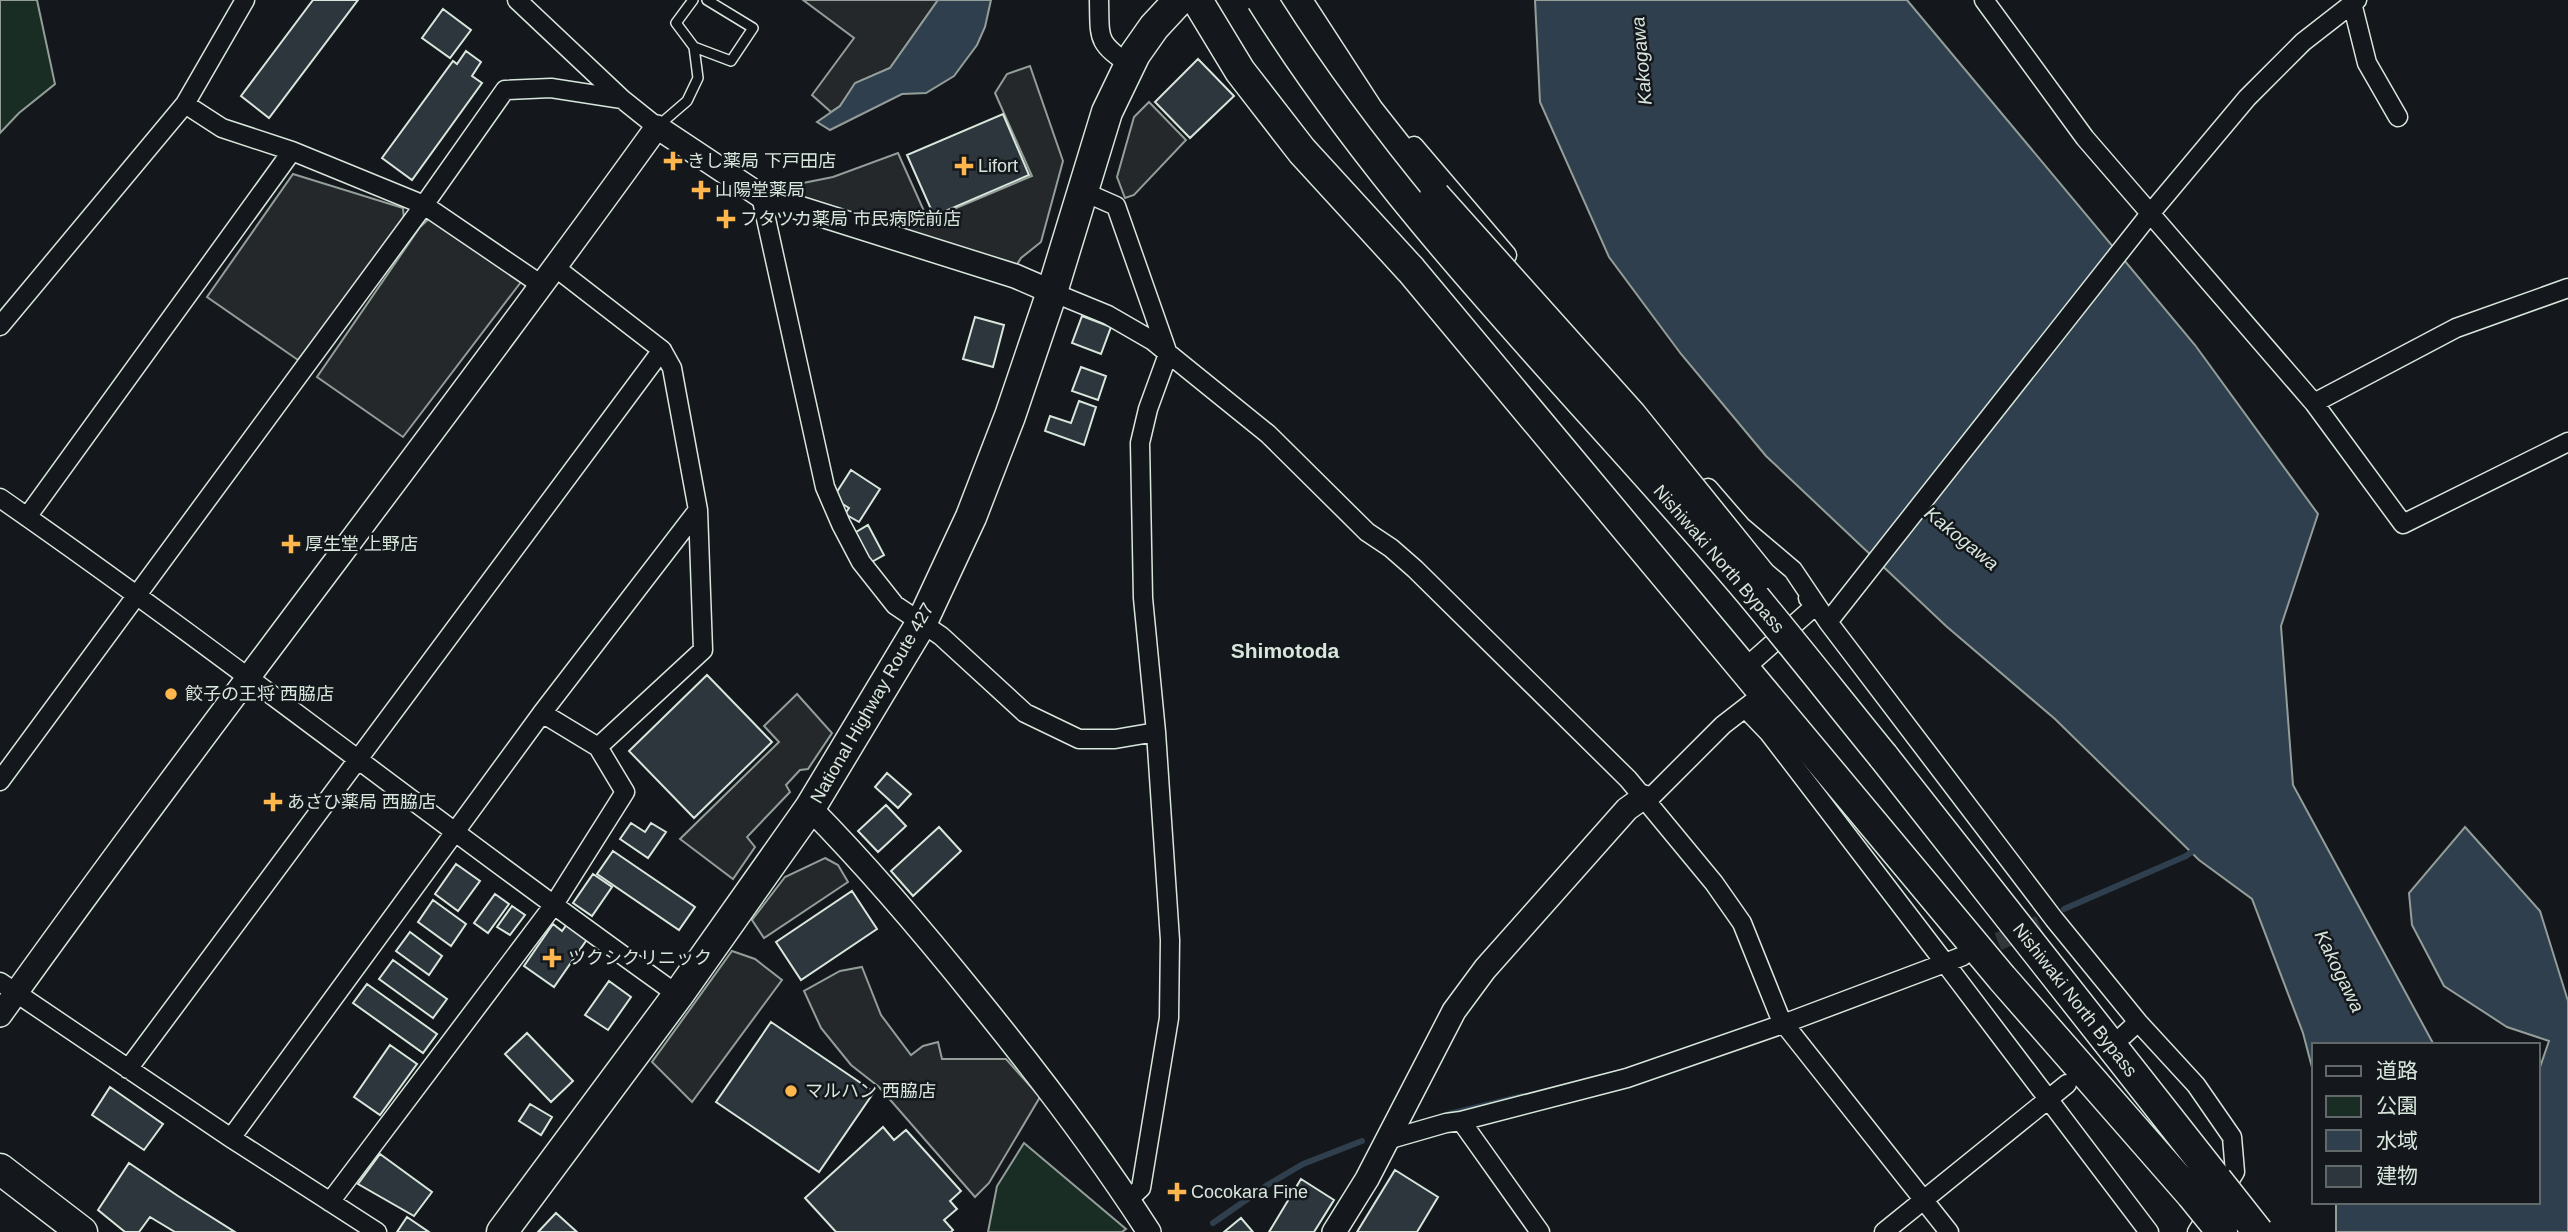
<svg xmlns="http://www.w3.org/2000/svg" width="2568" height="1232" viewBox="0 0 2568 1232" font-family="Helvetica,'Noto Sans JP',sans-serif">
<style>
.green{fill:#1a2d24;stroke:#939e99;stroke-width:2}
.parking{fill:#24282b;stroke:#939e99;stroke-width:2}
.water{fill:#2f3f4d;stroke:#939e99;stroke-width:2}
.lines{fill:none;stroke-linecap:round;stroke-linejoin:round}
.stream{stroke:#2f3f4d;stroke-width:6}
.building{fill:#2c363c;stroke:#d8e6dc;stroke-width:2}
.minor-tunnel{stroke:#313739;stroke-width:18;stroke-dasharray:18 9;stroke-linecap:butt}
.service-casing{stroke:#d8e6dc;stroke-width:12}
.minor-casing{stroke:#d8e6dc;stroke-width:21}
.tertiary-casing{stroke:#d8e6dc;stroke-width:26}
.trunk-casing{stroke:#d8e6dc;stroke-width:33}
.service{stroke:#14181c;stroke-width:9}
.minor{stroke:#14181c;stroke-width:18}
.tertiary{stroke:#14181c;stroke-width:23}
.trunk{stroke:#14181c;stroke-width:30}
.trunk-bridge-casing{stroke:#d8e6dc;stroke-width:33;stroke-linecap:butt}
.trunk-bridge{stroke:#14181c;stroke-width:30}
.poi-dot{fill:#ffb74d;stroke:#14181c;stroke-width:2.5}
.labels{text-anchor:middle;stroke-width:5;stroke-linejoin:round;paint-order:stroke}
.poi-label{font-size:18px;fill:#d8e6dc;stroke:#14181c;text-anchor:start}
.street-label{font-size:18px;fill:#d8e6dc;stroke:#14181c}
.water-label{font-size:19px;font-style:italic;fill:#d8e6dc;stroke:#14181c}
.quarter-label{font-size:21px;font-weight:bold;fill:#d8e6dc;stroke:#14181c}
</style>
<rect width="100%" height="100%" fill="#14181c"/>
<path class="green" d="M 0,0 L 37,0 L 55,84 L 19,113 L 0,133 Z
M 1024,1143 L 1126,1229 L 1122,1232 L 988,1232 L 997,1186 Z"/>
<path class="parking" d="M 803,0 L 938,0 L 890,68 L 856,83 L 840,106 L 831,112 L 812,95 L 854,38 Z
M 1030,66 L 1063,161 L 1041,242 L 1021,258 L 1016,266 L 797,199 L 778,188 L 833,177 L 898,153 L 928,220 L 1032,176 L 995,93 L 1007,74 Z
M 1149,102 L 1186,140 L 1134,195 L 1125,198 L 1117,177 L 1134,117 Z
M 293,174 L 403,208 L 404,220 L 298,360 L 207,297 Z
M 431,217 L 521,282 L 403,437 L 317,377 L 420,227 Z
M 797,694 L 832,733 L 808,769 L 800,770 L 786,785 L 790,792 L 747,837 L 755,847 L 733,879 L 680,839 L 779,742 L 764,726 Z
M 825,858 L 838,865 L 848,882 L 764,938 L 752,920 L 785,877 Z
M 732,951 L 755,959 L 782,980 L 692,1102 L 652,1062 Z
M 862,967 L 881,1015 L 911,1055 L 923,1046 L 938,1042 L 942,1059 L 1006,1059 L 1040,1097 L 989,1183 L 975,1197 L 879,1087 L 851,1065 L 821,1028 L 804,991 L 840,971 Z"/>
<path class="water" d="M 938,0 L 991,0 L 985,27 L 977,45 L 954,76 L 926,93 L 902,94 L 830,130 L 817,122 L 840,106 L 855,83 L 890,68 Z
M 1535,0 L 1907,0 L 2195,345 L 2318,514 L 2281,626 L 2293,785 L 2434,1045 L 2314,1045 L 2314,1075 L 2303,1033 L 2252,899 L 2199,860 L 2055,719 L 1946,626 L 1766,456 L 1681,354 L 1609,257 L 1540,102 Z
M 2465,827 L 2540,911 L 2568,1001 L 2568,1232 L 2336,1232 L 2336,1202 L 2538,1202 L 2538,1073 L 2549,1041 L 2507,1027 L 2444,986 L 2412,925 L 2409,893 Z"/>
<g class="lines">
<path class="stream" d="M 2064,909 L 2186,856 L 2196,849
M 1449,1114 L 1523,1096
M 1213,1223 L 1269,1184 L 1303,1164 L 1362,1141"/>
</g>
<path class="building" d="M 313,0 L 358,0 L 269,118 L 241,96 Z
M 443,9 L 471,30 L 450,58 L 422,38 Z
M 466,51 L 481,62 L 472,76 L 482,83 L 412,180 L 382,158 L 453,61 L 457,64 Z
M 1198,59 L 1234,96 L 1190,138 L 1155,102 Z
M 1003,114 L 1029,175 L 934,216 L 907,155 Z
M 1082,316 L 1111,327 L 1101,354 L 1072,343 Z
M 975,317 L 1004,325 L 993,367 L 963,359 Z
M 1081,367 L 1106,376 L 1098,400 L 1072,391 Z
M 1079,401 L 1096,407 L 1084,445 L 1045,431 L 1050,416 L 1071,423 Z
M 851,470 L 880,489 L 859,522 L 845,514 L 849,508 L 833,498 Z
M 868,525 L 884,555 L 868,564 L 851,535 Z
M 707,675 L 772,742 L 694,818 L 629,751 Z
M 887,773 L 911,794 L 898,808 L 875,787 Z
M 886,805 L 906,826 L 878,852 L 858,831 Z
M 631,823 L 645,832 L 651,823 L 666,832 L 648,858 L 620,839 Z
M 939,827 L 961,851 L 913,896 L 891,871 Z
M 613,851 L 695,907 L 679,930 L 597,874 Z
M 456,864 L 480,881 L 458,911 L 435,894 Z
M 593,874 L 612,887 L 592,916 L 573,903 Z
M 852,891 L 877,929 L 801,980 L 776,942 Z
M 495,894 L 509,904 L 488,933 L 474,923 Z
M 433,900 L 466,924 L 451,946 L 418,922 Z
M 512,906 L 525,915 L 510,935 L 497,927 Z
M 553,924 L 562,931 L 567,924 L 588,938 L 554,987 L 524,966 Z
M 410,932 L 442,956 L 429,975 L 396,951 Z
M 393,960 L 447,999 L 433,1018 L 379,979 Z
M 609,981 L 631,997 L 608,1030 L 585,1015 Z
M 367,984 L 437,1034 L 423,1053 L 353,1003 Z
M 771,1022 L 874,1092 L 819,1172 L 716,1102 Z
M 527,1033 L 573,1081 L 551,1102 L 505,1054 Z
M 390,1045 L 417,1064 L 380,1115 L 354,1097 Z
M 110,1087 L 163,1124 L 144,1150 L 92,1115 Z
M 530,1104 L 552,1117 L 541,1135 L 519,1121 Z
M 883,1127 L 894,1140 L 906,1130 L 961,1191 L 950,1201 L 957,1209 L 944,1220 L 953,1230 L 951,1232 L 836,1232 L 805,1198 Z
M 380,1154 L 432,1192 L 414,1216 L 358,1184 Z
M 129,1163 L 178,1196 L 235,1232 L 175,1232 L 150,1217 L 139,1232 L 125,1232 L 98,1210 Z
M 1395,1170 L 1438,1197 L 1417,1232 L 1357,1232 Z
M 1301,1179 L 1334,1200 L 1314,1232 L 1269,1232 Z
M 556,1213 L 577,1232 L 538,1232 Z
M 407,1217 L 429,1232 L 397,1232 Z
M 1241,1218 L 1253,1232 L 1224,1232 Z"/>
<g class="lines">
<path class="minor-tunnel" d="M 1973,952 L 2043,923"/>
<g class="service-casing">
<path id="service" d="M 694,47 L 731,61 L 753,28 L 707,0
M 658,126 L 687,101 L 698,78 L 694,47 L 676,23 L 693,0"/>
</g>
<g class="minor-casing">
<path id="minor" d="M 517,0 L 622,99 L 657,127
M 1099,0 C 1100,39 1096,42 1130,65
M 1984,0 L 2085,138 L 2314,403 L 2403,524 L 2568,442
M 2352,3 L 2367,63 L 2398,117
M 185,104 L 222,128 L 292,151 L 424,205 L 543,286
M 1414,146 L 1507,255
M 1082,191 L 1116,206 L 1168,354 L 1148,409 L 1140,443 L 1143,598 L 1156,732 L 1170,940 L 1169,1018 L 1141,1188 L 1128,1200
M 761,196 L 825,487 L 841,524 L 861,562 L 895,605 L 941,636 L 1025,713 L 1079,739 L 1115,739 L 1156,732
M 1052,292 L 1108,315 L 1153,341 L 1268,434 L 1367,532 L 1391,548 L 1415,569 L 1628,779 L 1714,883 L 1742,923 L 1781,1020 L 1949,1232
M 0,326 L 185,104 L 245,0
M 2314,403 L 2456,328 L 2568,288
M 1708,488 L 1741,526 L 1793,570 L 1828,622 L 2054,919 L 2138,1022 L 2124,1035
M 0,498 C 230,658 450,833 678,995
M 27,517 L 292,151
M 1828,622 L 2149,215 L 2247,98 L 2303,42 L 2357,0
M 1745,668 L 1816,605 L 1808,598
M 1746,709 L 1769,733 L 1945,963 L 1963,956
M 598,747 L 703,650 L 698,510
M 0,781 L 424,205 L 505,90 L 551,88 L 622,99
M 1644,797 L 1652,796 L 1723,725 L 1754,701
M 0,982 L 231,1138 L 377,1232
M 2138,1022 L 2196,1085 L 2232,1137 L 2235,1172 L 2197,1232
M 128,1069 L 662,350
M 1461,1121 L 1540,1232
M 231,1138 L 542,713 L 698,510 L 672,368 L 662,350 L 556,268
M 1387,1140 L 1446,1123 L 1461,1121 L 1627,1078 L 1783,1024 L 1945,963 L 2149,1232
M 330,1202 L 553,906 L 625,792 L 598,747 L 542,713
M 1884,1232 L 2067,1084"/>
</g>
<g class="tertiary-casing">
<path id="tertiary" d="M 810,808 C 870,869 925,934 978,1000 C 1039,1075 1097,1151 1149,1232
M 0,1015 C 214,716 442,426 657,127 L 761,196 L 1015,276 L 1052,292
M 1334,1232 L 1367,1179 L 1454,1011 L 1485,969 L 1627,809 L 1644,797"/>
</g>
<g class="trunk-casing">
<path id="trunk" d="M 1197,0 L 1240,71 L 1302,151 L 1411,270 L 2002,978 L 2192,1195
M 1296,0 L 1368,111 L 1435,196
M 1883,756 L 2217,1180
M 0,1169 L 82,1232
M 502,1232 L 678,995 L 810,808 L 922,622 L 971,517 L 1010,416 L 1052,292 L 1107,112 L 1135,54 L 1154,27 L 1179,0"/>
</g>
<use href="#service" class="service"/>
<use href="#minor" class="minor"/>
<use href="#tertiary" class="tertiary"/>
<use href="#trunk" class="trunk"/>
<g class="trunk-bridge-casing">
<path id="trunk-bridge" d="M 1262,0 C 1398,218 1585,397 1750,592 C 1795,646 1839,702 1883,756
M 1435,196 L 1631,415 L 1760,575
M 2217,1180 L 2258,1232
M 2192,1195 L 2222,1232"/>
</g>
<use href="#trunk-bridge" class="trunk-bridge"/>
</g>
<g class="poi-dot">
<path d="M669.5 150.5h7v7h7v7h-7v7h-7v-7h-7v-7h7z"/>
<path d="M960.5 155.5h7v7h7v7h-7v7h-7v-7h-7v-7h7z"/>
<path d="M697.5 179.5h7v7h7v7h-7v7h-7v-7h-7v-7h7z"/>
<path d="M722.5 208.5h7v7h7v7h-7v7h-7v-7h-7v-7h7z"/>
<path d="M287.5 533.5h7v7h7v7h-7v7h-7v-7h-7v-7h7z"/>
<circle cx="171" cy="694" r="7"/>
<path d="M269.5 791.5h7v7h7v7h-7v7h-7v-7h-7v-7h7z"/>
<path d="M548.5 947.5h7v7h7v7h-7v7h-7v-7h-7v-7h7z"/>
<circle cx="791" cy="1091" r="7"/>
<path d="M1173.5 1181.5h7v7h7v7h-7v7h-7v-7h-7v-7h7z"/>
</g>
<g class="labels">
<g class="poi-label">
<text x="687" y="167">きし薬局 下戸田店</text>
<text x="978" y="172">Lifort</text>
<text x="715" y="196">山陽堂薬局</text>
<text x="740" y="225">フタツカ薬局 市民病院前店</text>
<text x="305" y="550">厚生堂 上野店</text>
<text x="185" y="700">餃子の王将 西脇店</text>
<text x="287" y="808">あさひ薬局 西脇店</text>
<text x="568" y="964">ツクシクリニック</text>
<text x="805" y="1097">マルハン 西脇店</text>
<text x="1191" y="1198">Cocokara Fine</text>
</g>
<g class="street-label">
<text transform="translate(1719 559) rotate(49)" y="6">Nishiwaki North Bypass</text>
<text transform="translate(872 703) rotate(-60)" y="6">National Highway Route 427</text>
<text transform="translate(2075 1000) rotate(52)" y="6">Nishiwaki North Bypass</text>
</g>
<g class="water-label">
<text transform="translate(1641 61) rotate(-95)" y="7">Kakogawa</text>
<text transform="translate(1962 538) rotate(39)" y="7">Kakogawa</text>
<text transform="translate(2340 971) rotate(64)" y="7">Kakogawa</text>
</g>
<g class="quarter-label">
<text x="1285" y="658">Shimotoda</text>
</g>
</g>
<rect x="2312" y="1043" width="228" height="161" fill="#14181c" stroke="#626a69" stroke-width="2"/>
<rect x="2326" y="1066" width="35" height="10" fill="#14181c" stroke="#626a69" stroke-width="2"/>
<text x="2376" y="1078" font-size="21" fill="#d8e6dc">道路</text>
<rect x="2326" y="1096" width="35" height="21" fill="#1a2d24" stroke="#626a69" stroke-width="2"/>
<text x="2376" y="1113" font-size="21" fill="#d8e6dc">公園</text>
<rect x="2326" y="1130" width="35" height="21" fill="#2f3f4d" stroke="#626a69" stroke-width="2"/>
<text x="2376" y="1148" font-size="21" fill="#d8e6dc">水域</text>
<rect x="2326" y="1166" width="35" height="21" fill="#2c363c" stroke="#626a69" stroke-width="2"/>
<text x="2376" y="1183" font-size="21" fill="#d8e6dc">建物</text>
</svg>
